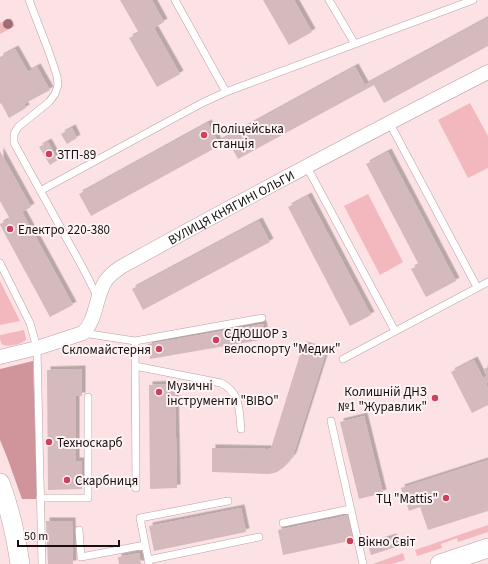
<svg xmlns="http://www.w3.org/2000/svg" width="488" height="564" viewBox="0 0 488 564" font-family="'Source Sans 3',sans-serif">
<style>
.green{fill:#f3b8be}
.forest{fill:#cf959b}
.building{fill:#d4babc;filter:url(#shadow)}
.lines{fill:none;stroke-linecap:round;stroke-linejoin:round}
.lane-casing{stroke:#b9a0a2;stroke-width:8}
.street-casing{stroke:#b9a0a2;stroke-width:15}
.secondary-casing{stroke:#b9a0a2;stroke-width:20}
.lane{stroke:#fff;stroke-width:7}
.street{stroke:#fff;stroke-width:14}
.secondary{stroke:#fff;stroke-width:19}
.tree{fill:#9f6d78}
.poi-dot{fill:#cf405f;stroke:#fef3f4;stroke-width:1.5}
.labels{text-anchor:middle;stroke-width:4;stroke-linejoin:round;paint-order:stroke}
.poi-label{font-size:13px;fill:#180f10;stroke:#fef3f4;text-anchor:start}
.street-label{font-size:13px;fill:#180f10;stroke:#fef3f4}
</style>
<defs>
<filter id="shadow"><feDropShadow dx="3.5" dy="-3.5" stdDeviation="0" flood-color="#0004"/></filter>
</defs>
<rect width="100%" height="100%" fill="#fce2e4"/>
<path class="green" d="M 11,18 L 15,26 L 0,34 L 0,23 Z
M 470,103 L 488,136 L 488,168 L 468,178 L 438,120 Z
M 368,194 L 403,262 L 380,275 L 344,206 Z
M 0,281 L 20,321 L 0,325 Z
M 24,330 C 24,332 26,336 26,339 C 25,344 6,348 2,344 C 0,342 0,338 0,335 Z
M 488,525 L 488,532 L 458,542 L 457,538 L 441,544 L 442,548 L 417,556 L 415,550 Z
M 403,553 L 405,560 L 392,564 L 373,564 Z"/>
<path class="forest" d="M 33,361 L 37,499 L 22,499 L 7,457 L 0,440 L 0,369 Z"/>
<path class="building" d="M 120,0 L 152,0 L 164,22 L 154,28 L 180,74 L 157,87 L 129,38 L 139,33 Z
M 263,0 L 294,0 L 312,32 L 289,45 Z
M 488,18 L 488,46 L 384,103 L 374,85 L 238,159 L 228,141 L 91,216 L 79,194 L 208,123 L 218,142 L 355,67 L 365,85 Z
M 15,49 L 28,72 L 37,67 L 50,90 L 24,104 L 26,108 L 9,118 L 1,103 L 0,104 L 0,57 Z
M 72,128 L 77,138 L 67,144 L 61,134 Z
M 48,142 L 58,160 L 50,165 L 39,147 Z
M 0,151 L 31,207 L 22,212 L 73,305 L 50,317 L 0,225 L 0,224 L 10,219 L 0,201 Z
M 388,152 L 456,281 L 426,297 L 411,269 L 419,265 L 366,164 Z
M 308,196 L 371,315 L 350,326 L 288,207 Z
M 259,221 L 270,242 L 143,310 L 132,289 Z
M 263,324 L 266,339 L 150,359 L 148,344 Z
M 303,345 L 326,352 L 293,456 L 284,467 L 277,472 L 269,474 L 212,472 L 212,448 L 268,449 L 271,448 Z
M 474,360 L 483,378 L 487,376 L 484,369 L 488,367 L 488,382 L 486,383 L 488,388 L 488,405 L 472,413 L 451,372 Z
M 82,369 L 82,396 L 76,396 L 76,461 L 82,461 L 82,489 L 48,490 L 47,370 Z
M 175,384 L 177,488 L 150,489 L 149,385 Z
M 364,416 L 383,493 L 359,499 L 340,422 Z
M 488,460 L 488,511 L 428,530 L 420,507 L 409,511 L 401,488 Z
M 241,508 L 246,532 L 154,551 L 149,526 Z
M 349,515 L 354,540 L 283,555 L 278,530 Z
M 46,521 L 72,521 L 73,564 L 48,564 Z
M 393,537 L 396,547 L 371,555 L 368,545 Z
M 139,553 L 141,564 L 119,564 L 118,557 Z"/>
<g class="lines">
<g class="lane-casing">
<path id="lane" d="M 29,0 L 49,52 L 57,76 L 58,85 L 55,94 L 49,102 L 18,127 L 14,134 L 14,143 L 84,270 L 98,298
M 175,0 L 226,92
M 329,0 L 355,44
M 389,122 L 477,287
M 307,167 L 395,331
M 40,191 L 202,103 L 226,92 L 473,0
M 0,263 L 30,323 L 37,348 L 42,564
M 83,333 L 135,341 L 136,488
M 135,341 L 262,318
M 343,359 L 488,282
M 135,366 L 221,383 C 241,393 239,410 241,429
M 331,421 L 363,564
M 40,498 L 88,498 L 88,397
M 283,523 L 350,509
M 79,530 L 81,557 L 145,545
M 148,560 L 259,537
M 149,564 L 140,518 L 228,501"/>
</g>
<g class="street-casing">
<g id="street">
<path id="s1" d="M 0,357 L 37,348 L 83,333 C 97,319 95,298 105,282 C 109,275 115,271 121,267 C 242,200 365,135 488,72"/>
</g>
</g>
<g class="secondary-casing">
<path id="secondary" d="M 0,483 C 10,509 16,537 20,564
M 440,564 L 488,548"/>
</g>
<use href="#lane" class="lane"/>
<use href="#street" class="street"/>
<use href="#secondary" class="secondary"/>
</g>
<circle class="tree" cx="8" cy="24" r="5"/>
<g class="poi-dot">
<circle cx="204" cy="135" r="4"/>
<circle cx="49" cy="154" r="4"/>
<circle cx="10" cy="229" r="4"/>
<circle cx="216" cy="340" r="4"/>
<circle cx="159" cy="349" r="4"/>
<circle cx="159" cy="392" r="4"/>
<circle cx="435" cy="398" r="4"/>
<circle cx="49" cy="442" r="4"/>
<circle cx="67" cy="480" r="4"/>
<circle cx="446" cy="498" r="4"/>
<circle cx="350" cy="541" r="4"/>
</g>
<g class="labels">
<g class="poi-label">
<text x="212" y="133">Поліцейська<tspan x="212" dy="15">станція</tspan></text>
<text x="57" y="159">ЗТП-89</text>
<text x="18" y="234">Електро 220-380</text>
<text x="224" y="338">СДЮШОР з<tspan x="224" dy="15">велоспорту "Медик"</tspan></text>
<text x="151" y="354" text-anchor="end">Скломайстерня</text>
<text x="167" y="390">Музичні<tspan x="167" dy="15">інструменти "ВІВО"</tspan></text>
<text x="427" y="396" text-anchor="end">Колишній ДНЗ<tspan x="427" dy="15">№1 "Журавлик"</tspan></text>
<text x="57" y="447">Техноскарб</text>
<text x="75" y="485">Скарбниця</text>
<text x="438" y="503" text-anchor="end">ТЦ "Mattis"</text>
<text x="358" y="546">Вікно Світ</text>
</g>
<g class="street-label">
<text dy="5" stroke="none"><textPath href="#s1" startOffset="290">ВУЛИЦЯ КНЯГИНІ ОЛЬГИ</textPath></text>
</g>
</g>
<path d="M18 540v6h101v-6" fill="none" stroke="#180f10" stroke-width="2"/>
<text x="24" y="540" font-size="12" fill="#180f10" stroke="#fef3f4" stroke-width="3" paint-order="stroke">50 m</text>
</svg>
